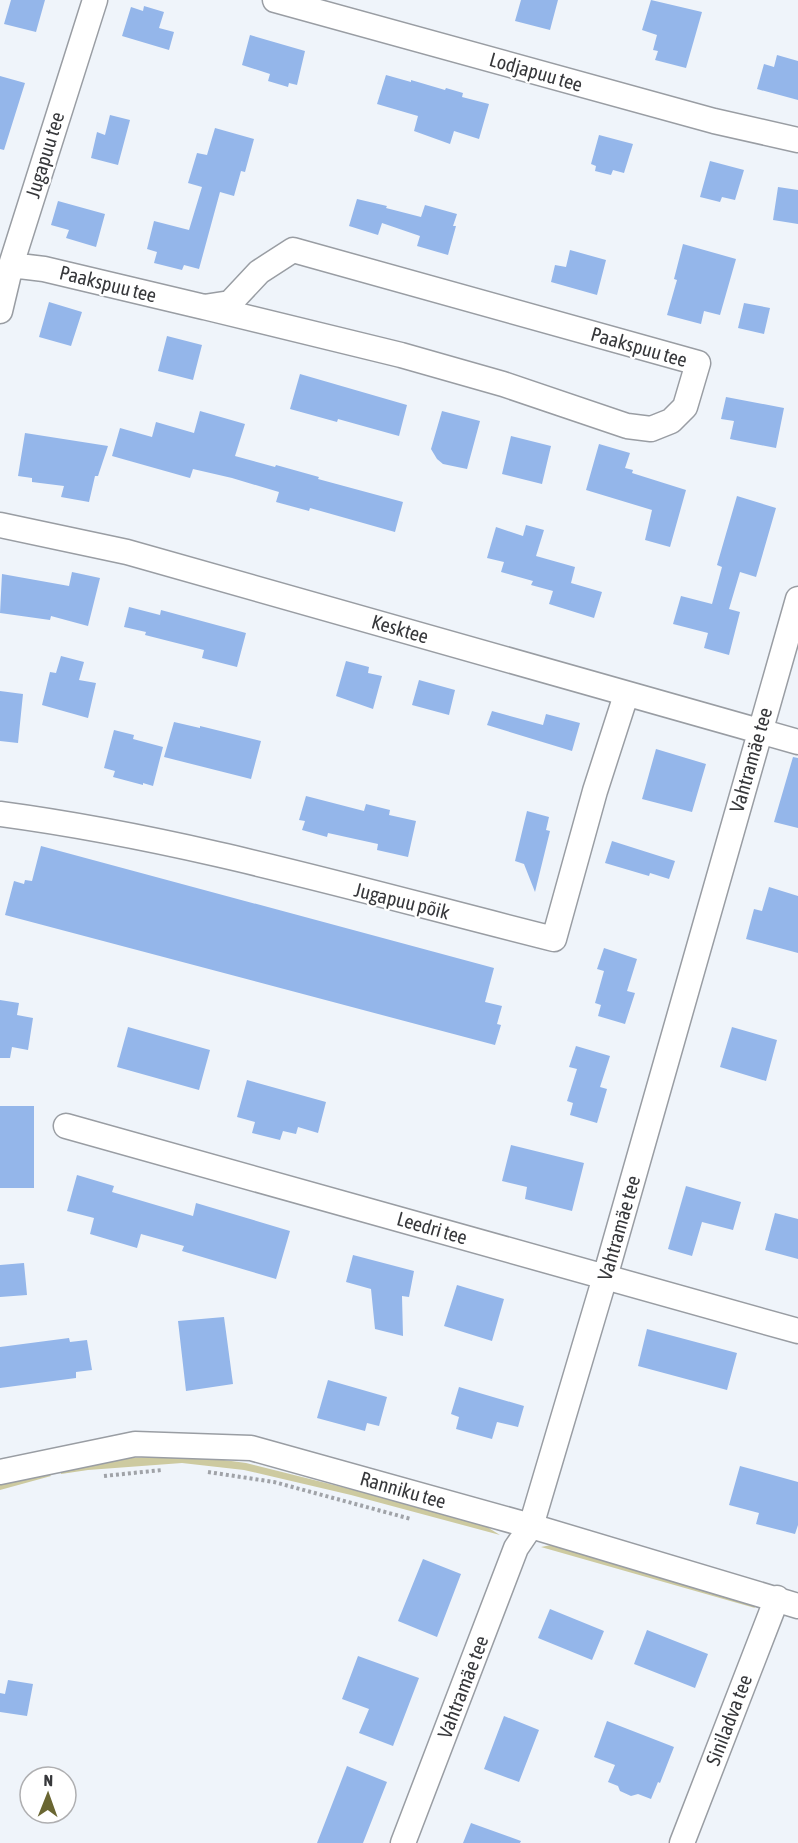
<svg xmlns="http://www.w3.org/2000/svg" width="798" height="1843" viewBox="0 0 798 1843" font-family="'Asap Condensed',sans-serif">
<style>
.grass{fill:#cdcaa0}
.building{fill:#94b6ea}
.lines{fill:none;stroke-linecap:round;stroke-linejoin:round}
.minor-casing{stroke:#999da3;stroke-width:27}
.path{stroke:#a0a3a8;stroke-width:4;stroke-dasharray:3 3;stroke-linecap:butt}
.minor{stroke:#fff;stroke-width:24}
.labels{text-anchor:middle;stroke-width:4.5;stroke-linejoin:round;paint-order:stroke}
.street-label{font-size:20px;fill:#37383b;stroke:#fff}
</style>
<rect width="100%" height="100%" fill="#eff4fa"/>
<path class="grass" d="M 151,1457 L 202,1457 L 246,1463 L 402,1502 L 487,1527 L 500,1535 L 351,1495 L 244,1470 L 182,1463 L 88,1470 L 61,1474 L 61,1468 L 122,1458 Z
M 46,1470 L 51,1476 L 0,1490 L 0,1482 Z
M 551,1545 L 752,1602 L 755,1608 L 541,1547 Z"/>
<path class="building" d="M 11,0 L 45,0 L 36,32 L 4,24 Z
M 521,0 L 558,0 L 550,30 L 515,21 Z
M 651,0 L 702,12 L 686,68 L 655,60 L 658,51 L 653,50 L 657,35 L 642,30 Z
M 144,6 L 164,12 L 159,28 L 174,32 L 169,50 L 122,36 L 131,7 L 143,11 Z
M 250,35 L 305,51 L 297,85 L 289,83 L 288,87 L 268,81 L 270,74 L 242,65 Z
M 777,55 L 798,61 L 798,100 L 757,89 L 764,64 L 774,67 Z
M 386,75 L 411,82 L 411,80 L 445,90 L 446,88 L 463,93 L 462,97 L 489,104 L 479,139 L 454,131 L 450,144 L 414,131 L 418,116 L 377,104 Z
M 0,76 L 25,83 L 4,150 L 0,149 Z
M 110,115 L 130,120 L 118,165 L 91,158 L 97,132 L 105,135 Z
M 215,128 L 254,139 L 245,172 L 241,171 L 234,196 L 220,192 L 199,269 L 184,265 L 182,270 L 154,263 L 157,252 L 147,249 L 154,221 L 189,230 L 202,187 L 188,183 L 197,153 L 207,155 Z
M 599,135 L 633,144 L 624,173 L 613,170 L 611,175 L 595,171 L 596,166 L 591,164 Z
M 710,161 L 744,170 L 735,200 L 722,197 L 720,202 L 700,197 Z
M 778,187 L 798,190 L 798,224 L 773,220 Z
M 357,199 L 387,206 L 386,208 L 421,217 L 425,205 L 457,214 L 453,226 L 456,226 L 448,255 L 417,246 L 420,236 L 382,223 L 378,235 L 349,226 Z
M 58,201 L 105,214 L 96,247 L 66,238 L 69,230 L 51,225 Z
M 683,244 L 736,259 L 720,315 L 704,311 L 701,324 L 667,315 L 677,280 L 674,279 Z
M 570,250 L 606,260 L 597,295 L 551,282 L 555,265 L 566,267 Z
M 49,302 L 82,312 L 71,346 L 39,337 Z
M 744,303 L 770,308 L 764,334 L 738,328 Z
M 167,336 L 202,345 L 193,380 L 158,371 Z
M 300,374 L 407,405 L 399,436 L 338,419 L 337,422 L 290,409 Z
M 726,397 L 784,408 L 776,448 L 730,439 L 734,421 L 721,419 Z
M 200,411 L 245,424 L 235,456 L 275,467 L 276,465 L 319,477 L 318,479 L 403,502 L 395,532 L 310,508 L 309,511 L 276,502 L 279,492 L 232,478 L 193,469 L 190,478 L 112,456 L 120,428 L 152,437 L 156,422 L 194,433 Z
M 442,411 L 480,421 L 467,469 L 443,464 L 437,459 L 431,449 Z
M 25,433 L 108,446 L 98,476 L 95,476 L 89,502 L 61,497 L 64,486 L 32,482 L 32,478 L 18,476 Z
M 511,436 L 551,446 L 542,484 L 502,474 Z
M 599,444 L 630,453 L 625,468 L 633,470 L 632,473 L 686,490 L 670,547 L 645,540 L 652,510 L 586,490 Z
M 737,496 L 776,508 L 756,577 L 740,572 L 729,609 L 740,612 L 729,655 L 704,648 L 708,633 L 673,624 L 681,596 L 712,604 L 722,567 L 717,565 Z
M 526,525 L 544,530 L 536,556 L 575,567 L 571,583 L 602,592 L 594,618 L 549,604 L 553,591 L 531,585 L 533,581 L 501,572 L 504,562 L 487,558 L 496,527 L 523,536 Z
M 72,572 L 100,578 L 88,626 L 51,616 L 50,620 L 0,613 L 2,574 L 69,586 Z
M 129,607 L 160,615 L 161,610 L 246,633 L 237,667 L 202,658 L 204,650 L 145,635 L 146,632 L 124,627 Z
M 61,656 L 84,662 L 79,680 L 96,683 L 88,718 L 42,705 L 50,672 L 56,673 Z
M 346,661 L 369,667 L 368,673 L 382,676 L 373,709 L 336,696 Z
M 419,680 L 455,690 L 449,715 L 412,705 Z
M 0,691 L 23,694 L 18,743 L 0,741 Z
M 492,711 L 543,725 L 546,714 L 580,723 L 572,751 L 487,725 Z
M 174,722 L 200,728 L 200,726 L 261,741 L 251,779 L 164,757 Z
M 114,730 L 134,735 L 133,739 L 163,747 L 153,786 L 143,783 L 143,785 L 113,777 L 115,771 L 104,768 Z
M 656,749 L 706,764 L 692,812 L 642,799 Z
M 793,757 L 798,758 L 798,828 L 774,822 Z
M 306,796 L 364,811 L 366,804 L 390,810 L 389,815 L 416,821 L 408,857 L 377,850 L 378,844 L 328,833 L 327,837 L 302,830 L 305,821 L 299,820 Z
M 527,811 L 549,817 L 546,830 L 550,831 L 535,892 L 524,864 L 515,861 Z
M 612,841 L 675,861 L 669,879 L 650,873 L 649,876 L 605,863 Z
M 41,846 L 494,968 L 485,1002 L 502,1006 L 497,1024 L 501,1025 L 495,1045 L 5,915 L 14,881 L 24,884 L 25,880 L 32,881 Z
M 769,887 L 798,896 L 798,953 L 746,939 L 754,909 L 762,911 Z
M 604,948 L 637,959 L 627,991 L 635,993 L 625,1024 L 598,1016 L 601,1005 L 595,1003 L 604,971 L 597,969 Z
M 0,1000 L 19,1003 L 17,1015 L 33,1018 L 28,1050 L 12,1047 L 10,1058 L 0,1058 Z
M 128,1027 L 210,1050 L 199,1090 L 117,1067 Z
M 732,1027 L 777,1040 L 766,1081 L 720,1067 Z
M 576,1046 L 610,1056 L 600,1087 L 607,1089 L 597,1123 L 570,1115 L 573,1103 L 567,1101 L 577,1069 L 569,1067 Z
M 247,1080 L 326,1102 L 318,1133 L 298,1127 L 296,1134 L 283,1131 L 280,1140 L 252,1133 L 255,1122 L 237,1117 Z
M 0,1106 L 34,1106 L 34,1188 L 0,1188 Z
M 511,1145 L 584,1163 L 572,1211 L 525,1199 L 527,1187 L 502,1181 Z
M 77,1175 L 114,1186 L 112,1192 L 193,1216 L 196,1203 L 290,1231 L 276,1279 L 182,1251 L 184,1246 L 141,1234 L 137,1248 L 90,1234 L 94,1218 L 67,1211 Z
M 686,1186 L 741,1202 L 733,1230 L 702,1222 L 692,1256 L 668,1249 Z
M 775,1213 L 798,1219 L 798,1259 L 765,1250 Z
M 353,1255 L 414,1271 L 409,1297 L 402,1296 L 403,1336 L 375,1329 L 371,1289 L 346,1282 Z
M 24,1263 L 27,1295 L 0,1297 L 0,1265 Z
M 457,1285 L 504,1299 L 492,1341 L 444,1326 Z
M 224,1317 L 233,1384 L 186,1391 L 178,1321 Z
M 647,1329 L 737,1353 L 727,1390 L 638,1366 Z
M 69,1338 L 70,1342 L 87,1340 L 92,1370 L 76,1372 L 76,1378 L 0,1388 L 0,1347 Z
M 328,1380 L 387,1397 L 379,1426 L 367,1423 L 365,1431 L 317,1418 Z
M 459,1387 L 524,1406 L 518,1427 L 497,1422 L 492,1439 L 456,1429 L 459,1417 L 451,1414 Z
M 740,1466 L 798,1482 L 798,1525 L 795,1534 L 756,1524 L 759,1513 L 729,1505 Z
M 423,1559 L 461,1574 L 437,1637 L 398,1621 Z
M 550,1609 L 604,1631 L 592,1660 L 538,1638 Z
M 647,1630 L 708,1654 L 695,1688 L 634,1664 Z
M 358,1656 L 419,1678 L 393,1746 L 359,1733 L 369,1709 L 342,1699 Z
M 8,1680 L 33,1684 L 27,1716 L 0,1712 L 0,1693 L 5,1694 Z
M 504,1716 L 539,1730 L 519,1782 L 484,1769 Z
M 607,1721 L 674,1747 L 660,1783 L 658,1782 L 651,1799 L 638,1794 L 631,1796 L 620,1791 L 618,1786 L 608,1782 L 615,1765 L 594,1757 Z
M 347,1766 L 387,1782 L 363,1843 L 317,1843 Z
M 471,1823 L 521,1841 L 520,1843 L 463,1843 Z"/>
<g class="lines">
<g class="minor-casing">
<path id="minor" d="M 275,0 L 714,121 L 798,140
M 11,265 L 44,269 L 204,307 L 230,303 L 259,272 L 293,250 L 698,363 L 685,407 L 671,421 L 651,429 L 627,426 L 503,384 L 401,355 L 204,307
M 0,311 L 11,265 L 95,0
M 0,525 L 127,552 L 798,742
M 0,814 C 188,839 370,893 554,939 L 595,791 L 626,695
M 66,1126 L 798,1331
M 0,1472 L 135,1444 L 251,1448 L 531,1526 L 798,1606
M 403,1843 L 516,1548 L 531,1526 L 605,1277 L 798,599
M 682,1843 L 777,1598"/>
</g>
<path class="path" d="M 208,1472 L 274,1482 L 411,1519
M 104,1476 L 162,1470"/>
<use href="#minor" class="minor"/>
</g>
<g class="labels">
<g class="street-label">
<text transform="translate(536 72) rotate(16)" y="7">Lodjapuu tee</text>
<text transform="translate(45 155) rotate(-73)" y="7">Jugapuu tee</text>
<text transform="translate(108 284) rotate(14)" y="7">Paakspuu tee</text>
<text transform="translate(639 347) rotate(16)" y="7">Paakspuu tee</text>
<text transform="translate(400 629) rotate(16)" y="7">Kesktee</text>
<text transform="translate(751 760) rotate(-74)" y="7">Vahtramäe tee</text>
<text transform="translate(402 901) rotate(14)" y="7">Jugapuu põik</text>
<text transform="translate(432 1228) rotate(16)" y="7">Leedri tee</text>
<text transform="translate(619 1228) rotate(-74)" y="7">Vahtramäe tee</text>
<text transform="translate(403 1490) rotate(16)" y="7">Ranniku tee</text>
<text transform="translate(463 1687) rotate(-69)" y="7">Vahtramäe tee</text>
<text transform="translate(729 1720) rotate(-69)" y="7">Siniladva tee</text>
</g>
</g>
<g transform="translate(48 1795) rotate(1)"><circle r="28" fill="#ffffff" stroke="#afafb1" stroke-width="1.5"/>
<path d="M0-4.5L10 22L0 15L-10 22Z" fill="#6a6632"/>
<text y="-9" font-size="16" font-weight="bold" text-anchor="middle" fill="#37383b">N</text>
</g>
</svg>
